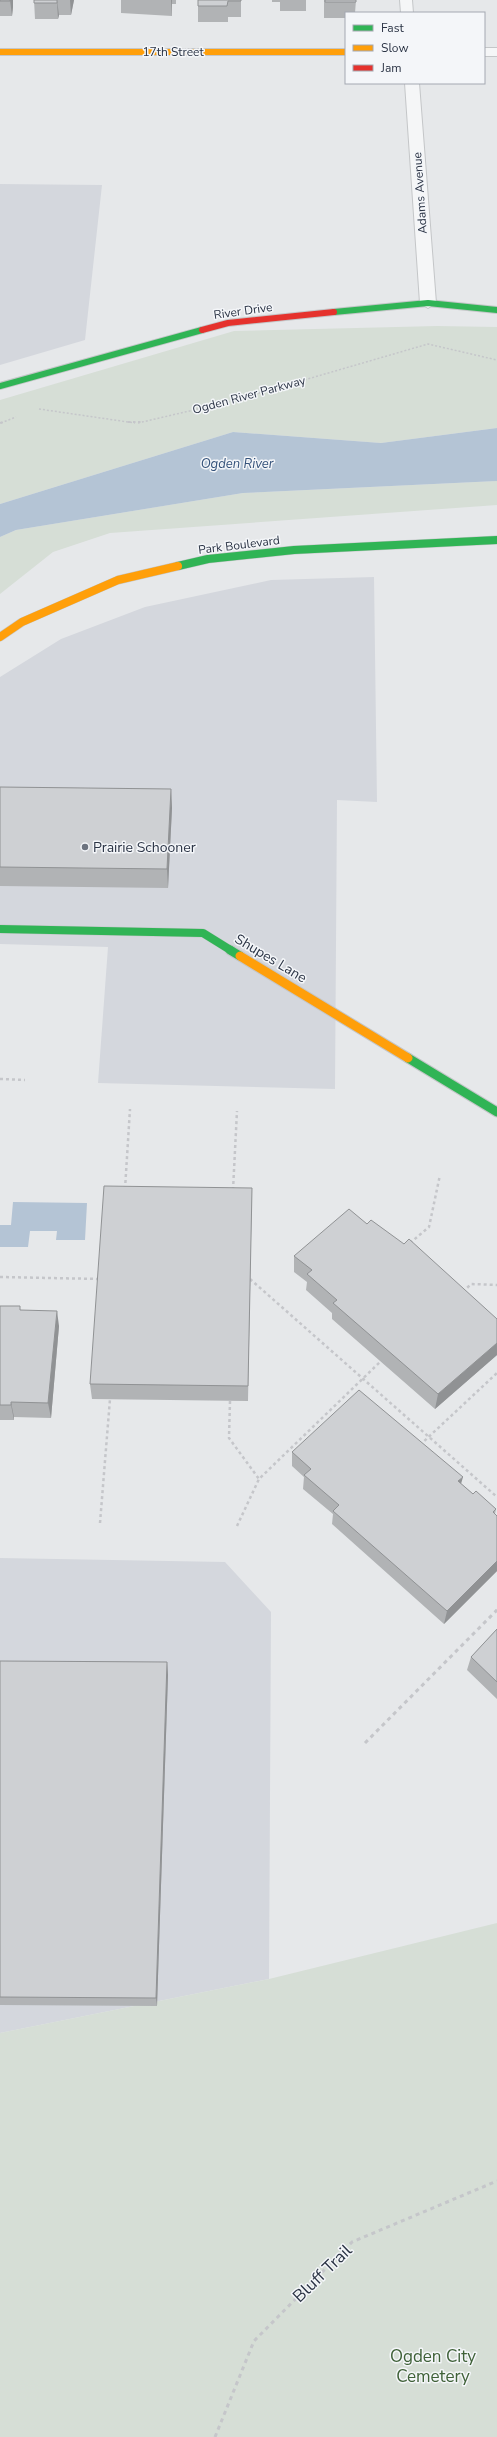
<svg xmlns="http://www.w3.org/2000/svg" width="497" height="2437" viewBox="0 0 497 2437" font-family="'Nunito Sans',sans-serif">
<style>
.built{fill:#d4d7dd}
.green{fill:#d6ded6}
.water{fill:#b4c4d5}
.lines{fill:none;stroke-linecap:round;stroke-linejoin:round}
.street-casing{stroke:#c4c6c8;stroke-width:2}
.fast-far2-casing{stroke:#c4c6c8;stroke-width:8}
.fast-far1-casing{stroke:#c4c6c8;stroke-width:9}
.fast-casing{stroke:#c4c6c8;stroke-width:11}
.slow-far2-casing{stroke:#c4c6c8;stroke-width:8}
.slow-far1-casing{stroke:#c4c6c8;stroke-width:9}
.slow-casing{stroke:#c4c6c8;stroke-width:11}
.jam-casing{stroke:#c4c6c8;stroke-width:8}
.path-far3{stroke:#c5c6ca;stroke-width:1.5;stroke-dasharray:2 2;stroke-linecap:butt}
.path-far2{stroke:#c5c6ca;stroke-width:2;stroke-dasharray:2.5 2.5;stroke-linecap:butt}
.path-far1{stroke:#c5c6ca;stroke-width:2.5;stroke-dasharray:3 3;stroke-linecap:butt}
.path{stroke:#c5c6ca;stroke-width:3;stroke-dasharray:4 4;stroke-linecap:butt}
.street{fill:#f5f6f7;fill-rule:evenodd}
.fast-far2{stroke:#30b455;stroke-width:6}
.fast-far1{stroke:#30b455;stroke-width:8}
.fast{stroke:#30b455;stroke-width:9}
.slow-far2{stroke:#ff9f0a;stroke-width:6}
.slow-far1{stroke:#ff9f0a;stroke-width:8}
.slow{stroke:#ff9f0a;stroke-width:9}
.jam{stroke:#e5322d;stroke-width:6}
.wall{fill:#b1b3b5}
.shaded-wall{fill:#909294}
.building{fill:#ced0d3;stroke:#909294}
.poi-dot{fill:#6c737f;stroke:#f4f6f9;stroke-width:1.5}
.labels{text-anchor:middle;stroke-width:3;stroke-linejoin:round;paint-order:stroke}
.far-street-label{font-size:12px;fill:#2b3445;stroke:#f4f6f9}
.far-water-label{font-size:13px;font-style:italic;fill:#34527a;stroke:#f4f6f9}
.poi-label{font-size:14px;fill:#2b3445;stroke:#f4f6f9;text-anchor:start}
.street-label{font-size:14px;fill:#2b3445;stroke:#f4f6f9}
.near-street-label{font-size:17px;fill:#2b3445;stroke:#f4f6f9}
.near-park-label{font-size:17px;fill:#3f6138;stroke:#f4f6f9}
</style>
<rect width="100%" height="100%" fill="#e6e8ea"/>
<path class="built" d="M 0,184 L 102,185 L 85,340 L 0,365 Z
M 374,577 L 377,802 L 337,800 L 335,1089 L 98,1083 L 108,947 L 0,944 L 0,677 L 61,639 L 145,607 L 271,580 Z
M 0,1558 L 225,1562 L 271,1612 L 269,1979 L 0,2033 Z"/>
<path class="green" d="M 437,326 L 497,327 L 497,428 L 381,443 L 233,432 L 0,504 L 0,400 L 234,331 Z
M 497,481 L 497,505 L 110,533 L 53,552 L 0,594 L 0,537 L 16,530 L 243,493 Z
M 497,1923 L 497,2437 L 0,2437 L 0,2033 L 269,1979 Z"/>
<path class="water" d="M 497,428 L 497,481 L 243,493 L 16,530 L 0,537 L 0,504 L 233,432 L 381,443 Z
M 13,1202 L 87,1203 L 85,1240 L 56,1240 L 57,1231 L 30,1231 L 28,1247 L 0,1247 L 0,1225 L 11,1225 Z"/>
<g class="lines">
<g class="street-casing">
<path id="street" d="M 400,0 L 412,0 L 413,13 L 401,13 Z
M 484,48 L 497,48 L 497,56 L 484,56 Z
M 405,83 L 419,83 L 436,303 L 428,308 L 420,303 Z"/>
</g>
<g class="fast-far2-casing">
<path id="fast-far2" d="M 334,312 L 428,303 L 497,310
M 0,386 L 202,330"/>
</g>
<g class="fast-far1-casing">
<path id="fast-far1" d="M 178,566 L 208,559 L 294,550 L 497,540
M 0,929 L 203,933 L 232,951"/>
</g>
<g class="fast-casing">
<path id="fast" d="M 230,950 L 240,956
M 408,1058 L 497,1112"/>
</g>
<g class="slow-far2-casing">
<path id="slow-far2" d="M 0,52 L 346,52"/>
</g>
<g class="slow-far1-casing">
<path id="slow-far1" d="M 0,637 L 22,622 L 118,580 L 178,566"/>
</g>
<g class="slow-casing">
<path id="slow" d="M 240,956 L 408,1058"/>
</g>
<g class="jam-casing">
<path id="jam" d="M 202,330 L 228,323 L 334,312"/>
</g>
<path class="path-far3" d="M 39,409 L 135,423
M 1,423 L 16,417
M 138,423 L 232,401 L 428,344 L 497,360"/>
<path class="path-far2" d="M 128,422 L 142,422
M 0,423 L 3,422"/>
<path class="path-far1" d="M 0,1079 L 25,1080
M 125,1189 L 130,1109
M 233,1190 L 237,1111
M 410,1243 L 429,1227 L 440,1175
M 0,1277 L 100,1279
M 250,1279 L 497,1497
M 463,1292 L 471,1284 L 497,1285
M 230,1401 L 229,1438 L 259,1479
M 420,1445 L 497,1373
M 100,1523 L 110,1399
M 237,1526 L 259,1479 L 381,1361
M 496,1611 L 497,1610"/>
<path class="path" d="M 365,1743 L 497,1610
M 215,2437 L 254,2341 L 352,2242 L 497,2181"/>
<use href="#street" class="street"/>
<use href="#fast-far2" class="fast-far2"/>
<use href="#fast-far1" class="fast-far1"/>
<use href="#fast" class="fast"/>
<use href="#slow-far2" class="slow-far2"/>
<use href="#slow-far1" class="slow-far1"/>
<use href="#slow" class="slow"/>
<use href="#jam" class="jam"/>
</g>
<path class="wall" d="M 0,0 L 13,0 L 13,7 L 12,16 L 0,16 Z
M 34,0 L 74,0 L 71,15 L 59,15 L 58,19 L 35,19 Z
M 121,0 L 176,0 L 176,4 L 172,4 L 172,16 L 121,13 Z
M 198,0 L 241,0 L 241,17 L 228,17 L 228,22 L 198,22 Z
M 272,0 L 306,0 L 306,11 L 280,11 L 280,2 L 272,2 Z
M 324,0 L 356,0 L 355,13 L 346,13 L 346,18 L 324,18 Z
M 0,787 L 171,789 L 172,808 L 168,888 L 0,886 Z
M 252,1188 L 248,1401 L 92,1399 L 90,1384 Z
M 367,1224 L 497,1319 L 497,1355 L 435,1409 L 332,1319 L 332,1313 L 306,1290 L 307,1282 L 294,1272 L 294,1256 Z
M 0,1306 L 21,1310 L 59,1326 L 51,1418 L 14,1417 L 14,1420 L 0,1420 Z
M 292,1452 L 461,1484 L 473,1494 L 496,1509 L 495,1514 L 497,1516 L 497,1571 L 444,1624 L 332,1524 L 333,1514 L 303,1489 L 304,1477 L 292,1466 Z
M 497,1629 L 497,1699 L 467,1670 L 471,1657 Z
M 0,1661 L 167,1662 L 168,1675 L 157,2006 L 0,2005 Z"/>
<path class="shaded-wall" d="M 10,0 L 13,0 L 13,7 L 12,16 Z
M 57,0 L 59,15 L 58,19 L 57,3 Z
M 70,0 L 74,0 L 71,15 Z
M 171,0 L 172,0 L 172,16 Z
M 171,789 L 172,808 L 168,888 L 167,869 Z
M 57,1311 L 59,1326 L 51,1418 L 48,1403 Z
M 497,1343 L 497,1355 L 435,1409 L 438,1394 Z
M 11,1402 L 14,1417 L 14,1420 L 11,1405 Z
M 463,1477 L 459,1491 L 458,1481 Z
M 497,1561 L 497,1571 L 444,1624 L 447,1611 Z
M 167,1662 L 168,1675 L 157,2006 L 156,1998 Z"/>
<path class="building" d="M 0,0 L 10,0 L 10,1 L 0,1 Z
M 34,0 L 57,0 L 57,3 L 34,3 Z
M 198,0 L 241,0 L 241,1 L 228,1 L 227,6 L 198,6 Z
M 325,0 L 356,0 L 356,2 L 325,2 Z
M 0,787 L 171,789 L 167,869 L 0,867 Z
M 104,1186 L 252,1188 L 248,1386 L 90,1384 Z
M 349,1209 L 367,1224 L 371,1220 L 404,1244 L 409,1239 L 497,1319 L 497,1343 L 438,1394 L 333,1303 L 337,1300 L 307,1274 L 312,1270 L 294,1256 Z
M 0,1306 L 20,1306 L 20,1310 L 57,1311 L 48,1403 L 11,1402 L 11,1405 L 0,1405 Z
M 359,1390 L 463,1477 L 458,1481 L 473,1494 L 476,1491 L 496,1509 L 493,1512 L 497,1516 L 497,1561 L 447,1611 L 333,1511 L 339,1505 L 304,1475 L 311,1469 L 292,1452 Z
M 497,1629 L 497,1682 L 471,1657 Z
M 0,1661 L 167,1662 L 156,1998 L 0,1997 Z"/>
<circle class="poi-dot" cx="85" cy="847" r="4"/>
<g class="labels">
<g class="far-street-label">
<text x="173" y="56">17th Street</text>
<text transform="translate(420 193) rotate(-94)" y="4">Adams Avenue</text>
<text transform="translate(243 311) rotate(-8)" y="4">River Drive</text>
<text transform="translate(249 395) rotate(-15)" y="4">Ogden River Parkway</text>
<text transform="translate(239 545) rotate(-7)" y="4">Park Boulevard</text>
</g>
<g class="far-water-label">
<text x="237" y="468">Ogden River</text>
</g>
<g class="poi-label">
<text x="93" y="852">Prairie Schooner</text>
</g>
<g class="street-label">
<text transform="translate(271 958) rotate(31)" y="5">Shupes Lane</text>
</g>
<g class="near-street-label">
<text transform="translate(322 2273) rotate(-44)" y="6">Bluff Trail</text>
</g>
<g class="near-park-label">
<text x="433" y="2362">Ogden City<tspan x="433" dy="20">Cemetery</tspan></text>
</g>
</g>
<rect x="345" y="12" width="140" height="72" fill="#f4f6f9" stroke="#a4a8b1"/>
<rect x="353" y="25" width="20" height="6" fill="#30b455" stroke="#a4a8b1"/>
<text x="381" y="32" font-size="12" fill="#2b3445">Fast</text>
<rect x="353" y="45" width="20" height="6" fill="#ff9f0a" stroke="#a4a8b1"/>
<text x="381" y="52" font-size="12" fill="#2b3445">Slow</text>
<rect x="353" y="65" width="20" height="6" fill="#e5322d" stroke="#a4a8b1"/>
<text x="381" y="72" font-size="12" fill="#2b3445">Jam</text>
</svg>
